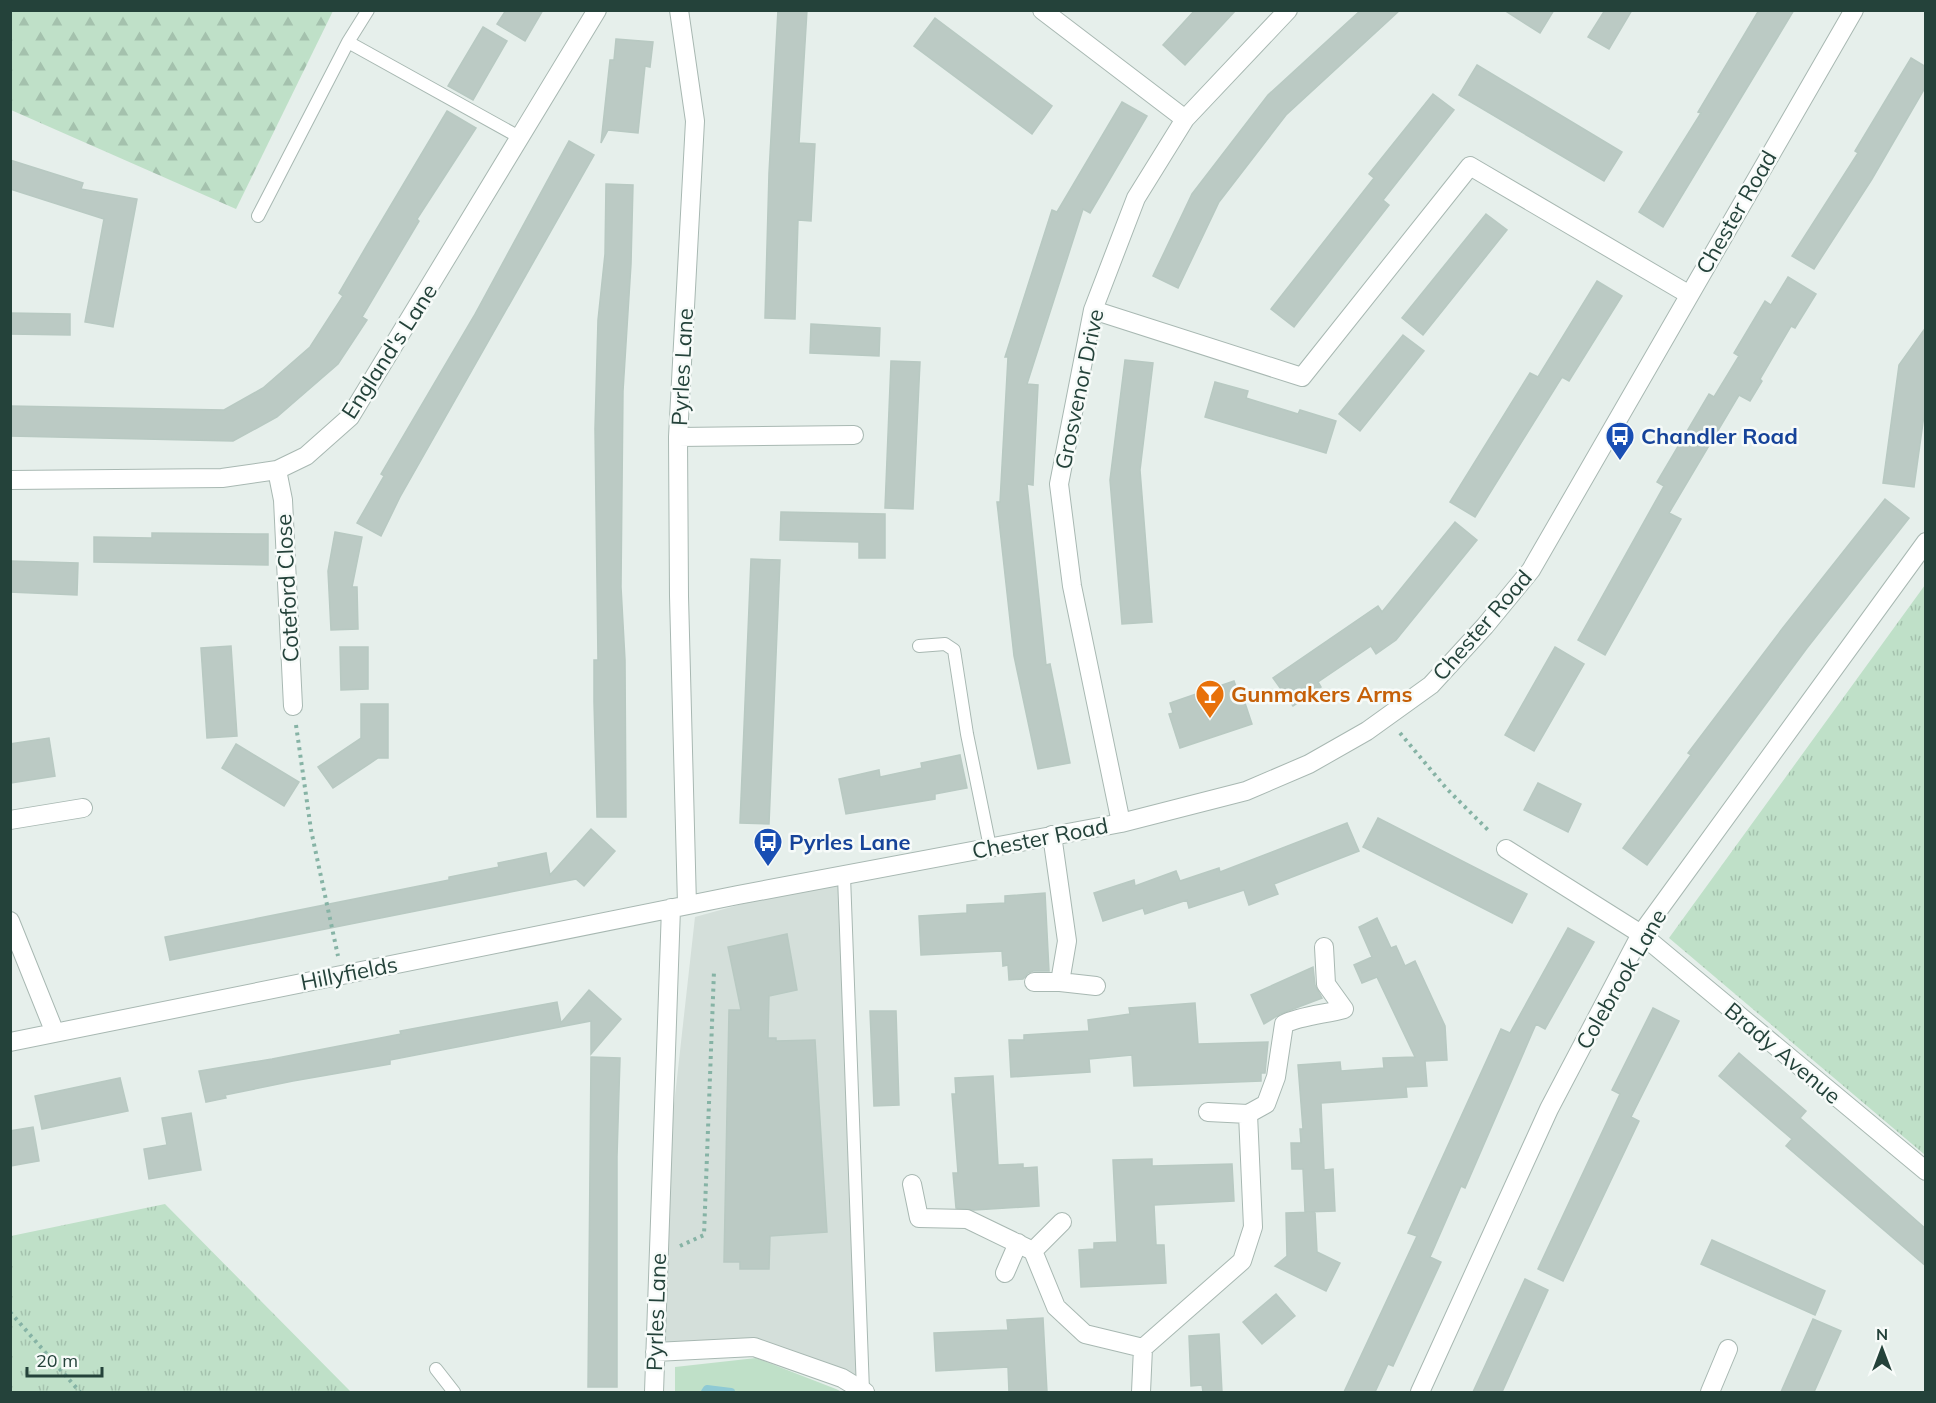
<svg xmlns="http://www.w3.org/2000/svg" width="1936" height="1403" viewBox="0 0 1936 1403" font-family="Mulish,sans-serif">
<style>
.built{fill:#d4dfda}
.grass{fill:#bfe0c8}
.forest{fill:url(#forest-firs)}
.park{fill:url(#park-tufts)}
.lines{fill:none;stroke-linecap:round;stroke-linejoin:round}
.stream{stroke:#8ec9d4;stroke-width:8}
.building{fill:#bbcac4;stroke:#b8c9c2;stroke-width:1.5}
.lane-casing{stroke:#a8b8b2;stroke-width:14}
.street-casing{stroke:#a8b8b2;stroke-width:20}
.path{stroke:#86b3a5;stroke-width:4;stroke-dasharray:3 4.5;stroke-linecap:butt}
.lane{stroke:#fff;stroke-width:12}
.street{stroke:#fff;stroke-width:18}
.labels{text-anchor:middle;stroke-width:5;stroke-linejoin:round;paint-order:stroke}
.street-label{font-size:22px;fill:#24423a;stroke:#f7fbf9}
.transit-label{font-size:22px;font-weight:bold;fill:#164399;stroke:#f7fbf9;text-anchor:start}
.food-label{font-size:22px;font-weight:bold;fill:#c56008;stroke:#f7fbf9;text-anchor:start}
</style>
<defs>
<pattern id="forest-firs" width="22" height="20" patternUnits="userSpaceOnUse" patternTransform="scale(1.5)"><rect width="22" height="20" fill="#bfe0c8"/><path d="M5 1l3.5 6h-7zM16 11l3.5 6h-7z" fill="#a4c1ad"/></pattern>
<pattern id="park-tufts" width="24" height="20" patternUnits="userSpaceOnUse" patternTransform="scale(1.5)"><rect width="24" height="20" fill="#bfe0c8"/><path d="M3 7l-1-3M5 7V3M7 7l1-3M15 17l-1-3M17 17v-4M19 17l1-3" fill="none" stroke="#a4c1ad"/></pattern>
</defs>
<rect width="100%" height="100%" fill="#e6efeb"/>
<path class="built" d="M 844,876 L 863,1391 L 754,1347 L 655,1352 L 657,1257 L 695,917 Z"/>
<path class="grass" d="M 756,1358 L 836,1389 L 842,1392 L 675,1392 L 675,1367 Z"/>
<path class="forest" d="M 11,10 L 333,10 L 333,11 L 236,209 L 11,110 Z"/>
<path class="park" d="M 1925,585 L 1925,1155 L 1669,938 Z
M 165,1204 L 351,1392 L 11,1392 L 11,1236 Z"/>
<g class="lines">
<path class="stream" d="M 705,1392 L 707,1389 L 731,1392"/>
</g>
<path class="building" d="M 506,10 L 543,10 L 525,41 L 497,24 Z
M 778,10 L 807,10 L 799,143 L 815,144 L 811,221 L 798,220 L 795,319 L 765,318 L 769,173 Z
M 1195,10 L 1236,10 L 1185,65 L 1163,45 Z
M 1361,10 L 1400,10 L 1286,115 L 1219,202 L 1178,288 L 1153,276 L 1192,194 L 1268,95 Z
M 1504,10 L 1554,10 L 1540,33 Z
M 1605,10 L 1632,10 L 1609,49 L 1588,37 Z
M 1759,10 L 1794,10 L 1663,227 L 1639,212 L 1701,113 L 1698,112 Z
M 935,18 L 1052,106 L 1032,134 L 914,46 Z
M 483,27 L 507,41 L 473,100 L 448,86 Z
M 616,39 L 653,42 L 650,67 L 645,66 L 638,133 L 608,130 L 601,143 L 610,60 L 614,60 Z
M 1911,58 L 1926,67 L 1926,86 L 1872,179 L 1814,269 L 1792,256 L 1858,153 L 1855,151 Z
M 1477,65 L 1622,152 L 1604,181 L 1459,95 Z
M 1433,94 L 1454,110 L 1383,200 L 1389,205 L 1294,327 L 1271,309 L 1374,178 L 1369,174 Z
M 1122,102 L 1147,116 L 1090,213 L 1083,209 L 1027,384 L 1038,385 L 1033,485 L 1027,484 L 1046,665 L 1050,664 L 1070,763 L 1038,769 L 1014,656 L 997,502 L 1000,502 L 1008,357 L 1005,357 L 1052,210 L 1057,212 Z
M 447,111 L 476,128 L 417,219 L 419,221 L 362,317 L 367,320 L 338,364 L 277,417 L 233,441 L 10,436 L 10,406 L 224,410 L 263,388 L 310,347 L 343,296 L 339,293 L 366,247 Z
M 569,141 L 594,155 L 400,497 L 381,536 L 357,523 L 384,476 L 381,474 L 474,316 Z
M 10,160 L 83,183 L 81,189 L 137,199 L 113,327 L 85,322 L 104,219 L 10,189 Z
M 606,184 L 633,185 L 631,264 L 623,391 L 621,587 L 625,660 L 626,817 L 597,817 L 594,702 L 594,660 L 598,660 L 595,429 L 598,320 L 605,254 Z
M 1486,214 L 1507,230 L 1423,335 L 1402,318 Z
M 1788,277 L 1816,294 L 1795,328 L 1791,326 L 1760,379 L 1762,381 L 1750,401 L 1739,395 L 1669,513 L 1681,519 L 1605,655 L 1578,640 L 1664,486 L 1657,482 L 1709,394 L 1714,397 L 1739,356 L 1734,353 L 1765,301 L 1771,305 Z
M 1597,281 L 1622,296 L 1569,381 L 1562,377 L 1475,517 L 1450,502 L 1530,373 L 1538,377 Z
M 10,313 L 70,314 L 70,335 L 10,334 Z
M 811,324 L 880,328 L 879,356 L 810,353 Z
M 1926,327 L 1926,401 L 1914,487 L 1883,483 L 1899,365 Z
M 1403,335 L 1424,351 L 1360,431 L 1339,414 Z
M 1125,360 L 1153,363 L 1140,470 L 1152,622 L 1122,624 L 1110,480 Z
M 891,361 L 920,362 L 913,509 L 885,508 Z
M 1215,382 L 1248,391 L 1246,398 L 1298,414 L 1300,410 L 1336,421 L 1326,453 L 1205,417 Z
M 1885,499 L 1909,518 L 1807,648 L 1647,865 L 1623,848 L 1691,755 L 1688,753 L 1782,629 Z
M 781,512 L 885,514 L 885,558 L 859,558 L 859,542 L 780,540 Z
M 1455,522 L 1477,540 L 1396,640 L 1376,654 L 1371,646 L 1318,682 L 1321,687 L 1293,706 L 1273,678 L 1378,606 L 1382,612 Z
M 335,532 L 362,537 L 352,587 L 357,587 L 358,629 L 331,630 L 328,571 Z
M 152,533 L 268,534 L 268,565 L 94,562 L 94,537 L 152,538 Z
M 751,559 L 780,560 L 769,824 L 740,823 Z
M 10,561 L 78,563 L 77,595 L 10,592 Z
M 231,646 L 237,736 L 207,738 L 201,648 Z
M 340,647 L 368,647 L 368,689 L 341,690 Z
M 1555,647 L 1584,664 L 1534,751 L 1505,735 Z
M 1234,681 L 1238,692 L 1241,691 L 1252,724 L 1180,748 L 1169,714 L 1173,713 L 1170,703 Z
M 361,704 L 388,704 L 388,758 L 378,758 L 333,788 L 318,767 L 361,738 Z
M 49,738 L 55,776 L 10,783 L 10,744 Z
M 236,744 L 299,782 L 284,806 L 222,768 Z
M 960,755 L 967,788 L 935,794 L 935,799 L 846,814 L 839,779 L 879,770 L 880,777 L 922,768 L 921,763 Z
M 1538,783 L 1581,804 L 1568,832 L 1524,810 Z
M 1378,818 L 1527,894 L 1512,923 L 1363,847 Z
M 1347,823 L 1359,851 L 1274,884 L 1278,894 L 1249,905 L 1244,890 L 1189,908 L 1187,900 L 1145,914 L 1143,908 L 1103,921 L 1094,893 L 1134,880 L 1135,886 L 1176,871 L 1180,881 L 1219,868 L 1220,872 Z
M 591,829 L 615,851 L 584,886 L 576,879 L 170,960 L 165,937 L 449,880 L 449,877 L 499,867 L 498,863 L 546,853 L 550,875 Z
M 1045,893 L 1049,971 L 1033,971 L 1028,973 L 1023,979 L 1009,980 L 1008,965 L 1003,966 L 1002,951 L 921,955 L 919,916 L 967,913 L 967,905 L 1005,903 L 1005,896 Z
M 1377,918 L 1391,948 L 1396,946 L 1405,966 L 1415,961 L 1445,1026 L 1447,1060 L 1425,1061 L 1427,1086 L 1406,1087 L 1407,1097 L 1321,1103 L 1324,1170 L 1333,1169 L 1335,1211 L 1305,1212 L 1303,1169 L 1292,1169 L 1291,1143 L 1301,1143 L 1300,1129 L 1303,1129 L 1298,1065 L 1340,1062 L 1341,1071 L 1384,1068 L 1383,1058 L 1415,1057 L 1377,977 L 1362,983 L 1354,965 L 1372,957 L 1359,927 Z
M 1568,928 L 1594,942 L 1545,1029 L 1536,1024 L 1465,1188 L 1461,1186 L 1430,1257 L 1441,1262 L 1393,1366 L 1388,1364 L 1375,1392 L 1344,1392 L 1417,1236 L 1408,1233 L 1501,1029 L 1510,1033 Z
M 787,934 L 797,990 L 769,996 L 768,1038 L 776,1038 L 776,1041 L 815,1040 L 827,1232 L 770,1236 L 769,1269 L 740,1269 L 740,1262 L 724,1262 L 729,1010 L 741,1010 L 728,947 Z
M 1313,967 L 1315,985 L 1322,998 L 1280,1014 L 1264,1024 L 1251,995 Z
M 589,990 L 621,1019 L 591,1054 L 591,1021 L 390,1060 L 390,1064 L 293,1081 L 225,1095 L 226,1098 L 206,1102 L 199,1071 L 272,1059 L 401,1034 L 400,1031 L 557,1002 L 561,1023 Z
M 1195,1003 L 1198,1044 L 1268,1042 L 1265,1073 L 1261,1073 L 1261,1081 L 1134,1086 L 1132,1055 L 1089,1059 L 1090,1072 L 1011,1077 L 1009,1040 L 1024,1040 L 1024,1035 L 1089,1031 L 1088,1020 L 1130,1014 L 1129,1008 Z
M 1653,1008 L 1679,1021 L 1631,1117 L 1639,1121 L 1563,1281 L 1538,1269 L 1620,1094 L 1612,1090 Z
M 870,1011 L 896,1011 L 899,1105 L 874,1106 Z
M 1739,1053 L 1806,1111 L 1800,1118 L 1926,1229 L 1926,1266 L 1786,1146 L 1792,1139 L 1719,1076 Z
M 591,1057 L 620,1058 L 617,1157 L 617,1387 L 588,1387 Z
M 993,1076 L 998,1165 L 1023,1164 L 1023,1168 L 1037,1167 L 1039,1206 L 974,1210 L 956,1208 L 953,1173 L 958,1173 L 952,1094 L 956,1094 L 955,1078 Z
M 120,1078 L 128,1111 L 42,1129 L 35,1096 Z
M 191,1113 L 201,1170 L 149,1179 L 144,1149 L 167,1145 L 162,1118 Z
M 33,1127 L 39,1161 L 10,1166 L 10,1131 Z
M 1152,1159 L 1152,1166 L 1232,1164 L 1234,1201 L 1154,1205 L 1156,1245 L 1164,1245 L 1166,1283 L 1081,1287 L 1079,1250 L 1094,1249 L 1094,1243 L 1117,1242 L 1113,1160 Z
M 1315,1212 L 1317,1252 L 1340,1263 L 1326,1291 L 1275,1266 L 1287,1256 L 1286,1213 Z
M 1712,1240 L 1825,1291 L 1815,1315 L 1701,1264 Z
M 1525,1279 L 1548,1290 L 1502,1392 L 1473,1392 Z
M 1276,1294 L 1295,1316 L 1262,1344 L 1243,1322 Z
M 1043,1318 L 1047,1392 L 1009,1392 L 1008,1367 L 936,1371 L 934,1333 L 1008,1330 L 1007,1320 Z
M 1813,1319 L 1841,1331 L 1814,1392 L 1781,1392 Z
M 1219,1334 L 1222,1392 L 1203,1392 L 1202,1385 L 1191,1386 L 1189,1336 Z"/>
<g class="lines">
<g class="lane-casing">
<path id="lane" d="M 348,42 L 521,138
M 258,216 L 348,42 L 368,10
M 919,646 L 945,644 L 954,650 L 967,734 L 990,847
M 844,876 L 863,1391
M 436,1369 L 454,1392"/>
</g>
<g class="street-casing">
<path id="street" d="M 679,10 L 695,121 L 678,437 L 679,596 L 687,905
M 1042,10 L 1185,119
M 1093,310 L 1302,377 L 1470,166 L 1688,294
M 678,437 L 854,435
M 277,470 L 283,500 L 293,706
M 10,480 L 222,478 L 277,470 L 306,456 L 350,417 L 597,10
M 10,820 L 83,808
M 1121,823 L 1072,586 L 1059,484 L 1093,310 L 1136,198 L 1185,119 L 1288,10
M 1506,849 L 1641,934 L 1926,1171
M 10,921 L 55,1033
M 1034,982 L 1060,982 L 1067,941 L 1052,835
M 1060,982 L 1096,986
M 10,1042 L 738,895 L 1121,823 L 1246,791 L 1309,764 L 1367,731 L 1431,685 L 1485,626 L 1531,570 L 1854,10
M 1208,1112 L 1248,1114 L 1266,1104 L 1276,1077 L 1284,1024 C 1300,1016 1326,1014 1344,1009 L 1326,984 L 1324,947
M 912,1184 L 919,1218 L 967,1219 L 1033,1251
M 1033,1251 L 1056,1307 L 1085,1334 L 1143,1348
M 1033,1251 L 1062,1222
M 1005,1273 L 1018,1243
M 655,1352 L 754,1347 L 842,1378 L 865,1392
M 654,1392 L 671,908
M 1141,1392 L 1143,1348 L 1242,1261 L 1253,1227 L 1248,1114
M 1420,1392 L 1549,1109 L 1641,934 L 1926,542
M 1710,1392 L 1728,1349"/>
</g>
<path class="path" d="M 296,725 L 311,830 L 338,956
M 1400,733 L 1446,788 L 1488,830
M 680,1246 L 704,1235 L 714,971
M 10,1312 L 80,1392"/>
<use href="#lane" class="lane"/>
<use href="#street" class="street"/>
</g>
<defs>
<g id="bus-pin" transform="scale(1.5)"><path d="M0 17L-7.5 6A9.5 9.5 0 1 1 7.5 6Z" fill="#1a4fb4" stroke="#f7fbf9"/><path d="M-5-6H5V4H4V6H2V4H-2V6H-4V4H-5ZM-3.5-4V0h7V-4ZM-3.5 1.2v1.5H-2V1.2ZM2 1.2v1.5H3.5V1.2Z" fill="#fff"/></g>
<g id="bar-pin" transform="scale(1.5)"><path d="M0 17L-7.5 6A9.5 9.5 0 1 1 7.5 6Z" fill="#e8710a" stroke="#f7fbf9"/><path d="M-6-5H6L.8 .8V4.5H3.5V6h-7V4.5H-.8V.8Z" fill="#fff"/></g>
</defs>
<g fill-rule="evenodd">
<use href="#bus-pin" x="1620" y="436"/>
<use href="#bar-pin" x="1210" y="694"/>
<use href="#bus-pin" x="768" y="842"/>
</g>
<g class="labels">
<g class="street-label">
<text transform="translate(1736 212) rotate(-60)" y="8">Chester Road</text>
<text transform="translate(389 351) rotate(-57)" y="8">England's Lane</text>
<text transform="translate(682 367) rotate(-87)" y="8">Pyrles Lane</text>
<text transform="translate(1079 389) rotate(-78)" y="8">Grosvenor Drive</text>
<text transform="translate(287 588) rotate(-93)" y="8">Coteford Close</text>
<text transform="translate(1482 625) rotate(-49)" y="8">Chester Road</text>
<text transform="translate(1040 838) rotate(-11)" y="8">Chester Road</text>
<text transform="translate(349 973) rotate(-11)" y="8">Hillyfields</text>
<text transform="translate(1621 979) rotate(-60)" y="8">Colebrook Lane</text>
<text transform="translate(1783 1053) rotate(40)" y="8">Brady Avenue</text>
<text transform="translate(656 1312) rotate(-88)" y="8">Pyrles Lane</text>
</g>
<g class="transit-label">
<text x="1641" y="444">Chandler Road</text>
<text x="789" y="850">Pyrles Lane</text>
</g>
<g class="food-label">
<text x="1231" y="702">Gunmakers Arms</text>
</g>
</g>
<rect width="1936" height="1403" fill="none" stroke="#24423a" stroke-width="24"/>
<g transform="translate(1882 1349)" stroke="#f7fbf9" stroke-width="4.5" paint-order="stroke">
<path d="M0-4.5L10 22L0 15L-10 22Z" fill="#24423a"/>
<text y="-9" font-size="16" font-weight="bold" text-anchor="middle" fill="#24423a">N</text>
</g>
<path d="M27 1367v9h75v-9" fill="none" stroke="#24423a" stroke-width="3"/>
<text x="36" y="1367" font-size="18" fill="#24423a" stroke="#f7fbf9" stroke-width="4.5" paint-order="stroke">20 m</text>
</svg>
